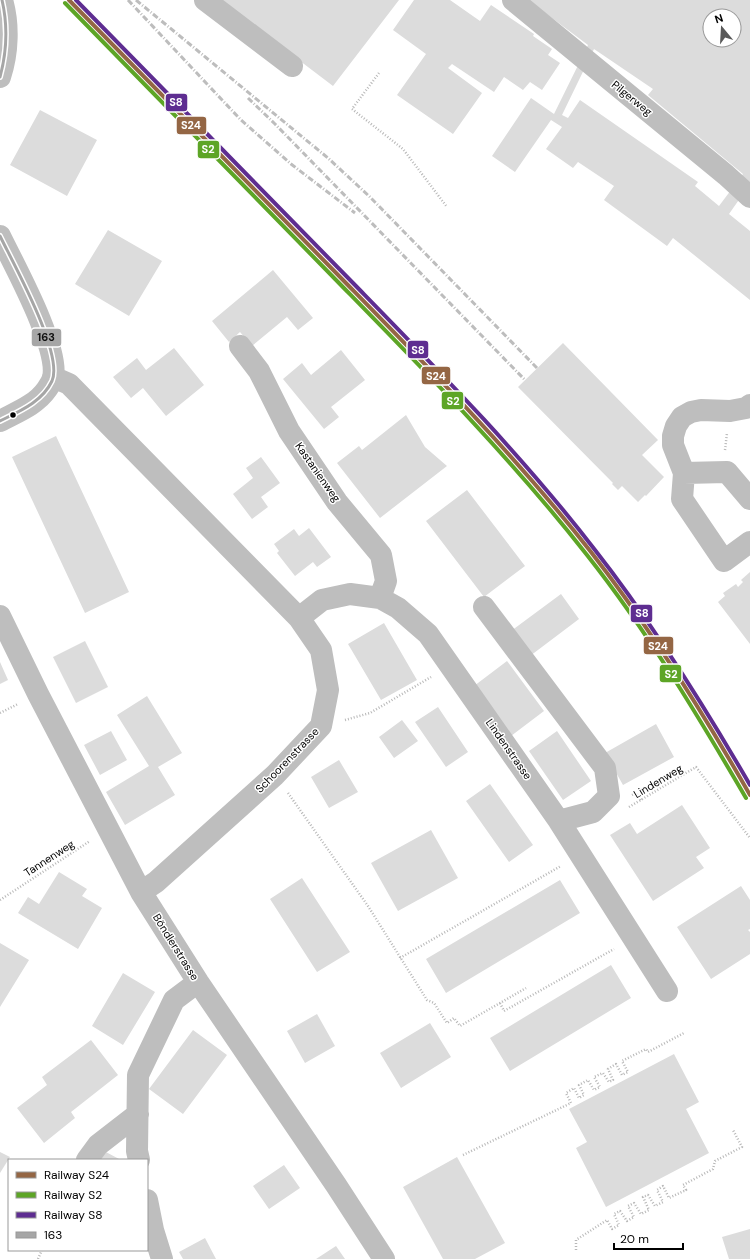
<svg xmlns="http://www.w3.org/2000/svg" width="750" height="1259" viewBox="0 0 750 1259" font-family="'DM Sans',sans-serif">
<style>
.building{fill:#dcdcdc;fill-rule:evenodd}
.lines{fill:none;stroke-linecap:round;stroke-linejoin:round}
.path{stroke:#b8b8b8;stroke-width:2.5;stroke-dasharray:1 2;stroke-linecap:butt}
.minor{stroke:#bebebe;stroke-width:22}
.rail{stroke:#bdbdbd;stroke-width:3;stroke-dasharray:6 2 1 2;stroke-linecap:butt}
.bus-1-casing{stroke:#fff;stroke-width:6}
.bus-1{stroke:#a6a6a6;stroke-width:3}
.rail-1-casing{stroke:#fff;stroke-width:7}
.rail-2-casing{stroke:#fff;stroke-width:7}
.rail-3-casing{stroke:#fff;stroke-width:7}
.rail-1{stroke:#946644;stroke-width:4}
.rail-2{stroke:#5da526;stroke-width:4}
.rail-3{stroke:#5e2d91;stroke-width:4}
.bus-dot{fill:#000;stroke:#fff;stroke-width:1.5}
.labels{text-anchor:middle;stroke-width:3;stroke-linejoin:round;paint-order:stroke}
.street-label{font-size:11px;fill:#000;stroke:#fff}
.line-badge{stroke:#fff;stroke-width:1.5}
.badge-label{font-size:11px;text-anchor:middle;font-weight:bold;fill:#fff}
.pale-badge-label{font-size:11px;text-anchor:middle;font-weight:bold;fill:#111}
</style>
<rect width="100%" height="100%" fill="#fff"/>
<path class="building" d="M 220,0 L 399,0 L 333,86 Z
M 414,0 L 450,0 L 480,21 L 491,5 L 534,34 L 533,36 L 552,49 L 548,55 L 560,63 L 542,90 L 530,82 L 523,90 L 504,77 L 494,92 L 452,64 L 448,68 L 482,93 L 453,134 L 397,95 L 426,54 L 393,30 Z
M 528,0 L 750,0 L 750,184 L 729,214 L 750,231 L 750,300 L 673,238 L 667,246 L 604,200 L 614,186 L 578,162 L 573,168 L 546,149 L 562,127 L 551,120 L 515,172 L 492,156 L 531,98 L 554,114 L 588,45 ZM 710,16 L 734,16 L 734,40 L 710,40 ZM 594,49 L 653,89 L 648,95 L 743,174 L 719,206 L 695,186 L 698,182 L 580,100 L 568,118 L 562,115 Z
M 40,110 L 97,140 L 67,196 L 10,165 Z
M 108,230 L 162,261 L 129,316 L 75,284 Z
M 273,270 L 313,318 L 298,330 L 287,317 L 252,346 L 240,332 L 229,342 L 212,321 Z
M 563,343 L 658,440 L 642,455 L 664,477 L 646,496 L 645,495 L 638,502 L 622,486 L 618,490 L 612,484 L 613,483 L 518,387 Z
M 174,348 L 204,385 L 166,416 L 143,388 L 131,398 L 113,377 L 137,358 L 146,370 Z
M 341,350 L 365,380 L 331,407 L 339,417 L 324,429 L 283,379 L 302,363 L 311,375 Z
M 406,415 L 425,447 L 447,466 L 380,518 L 337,463 L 359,446 L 362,450 Z
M 56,436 L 129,592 L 85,613 L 12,457 Z
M 261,457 L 280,483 L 261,497 L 268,507 L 252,519 L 233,494 L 253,478 L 246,468 Z
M 467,490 L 525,566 L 484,597 L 426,521 Z
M 309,528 L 331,557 L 317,567 L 313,562 L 295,576 L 277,553 L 279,551 L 274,544 L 294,529 L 299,536 Z
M 750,572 L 750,644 L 718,602 L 725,596 L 723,593 L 736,584 L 738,587 L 743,582 L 741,580 Z
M 561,594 L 579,619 L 530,656 L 511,631 Z
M 384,623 L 417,680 L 381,700 L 348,644 Z
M 85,641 L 108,687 L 76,703 L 53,657 Z
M 507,661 L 544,711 L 511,736 L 474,686 Z
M 0,662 L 8,680 L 0,684 Z
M 147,696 L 182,753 L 158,767 L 175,795 L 125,825 L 106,792 L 149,766 L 117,715 Z
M 438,707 L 468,752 L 446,767 L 415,722 Z
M 402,720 L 418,741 L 394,758 L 379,737 Z
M 656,724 L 674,757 L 623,785 L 605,753 Z
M 111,731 L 127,760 L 100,775 L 84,745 Z
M 557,731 L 591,781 L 563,800 L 529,751 Z
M 339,760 L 358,792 L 329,808 L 311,777 Z
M 490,784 L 533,845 L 509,862 L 466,801 Z
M 682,805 L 710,848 L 696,857 L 704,868 L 653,901 L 610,835 L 630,823 L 637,834 Z
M 431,830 L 458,878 L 398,911 L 371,863 Z
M 59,872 L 87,889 L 82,896 L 102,908 L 78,949 L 18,913 L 28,897 L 39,904 Z
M 302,878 L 350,952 L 317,972 L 270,899 Z
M 560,880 L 580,913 L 446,993 L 426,959 Z
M 741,886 L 750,900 L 750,929 L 748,930 L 750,932 L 750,954 L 711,979 L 677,927 Z
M 0,943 L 29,960 L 0,1007 Z
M 611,965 L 631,998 L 510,1071 L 490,1038 Z
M 123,973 L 155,992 L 123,1045 L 92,1026 Z
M 317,1014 L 335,1046 L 305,1063 L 287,1031 Z
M 430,1023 L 451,1057 L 401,1088 L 380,1053 Z
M 193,1030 L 227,1055 L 183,1114 L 149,1089 Z
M 91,1040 L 118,1075 L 71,1112 L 75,1118 L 44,1143 L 17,1108 L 47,1085 L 42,1077 Z
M 674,1054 L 699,1102 L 686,1109 L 709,1153 L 606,1207 L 576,1148 L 587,1142 L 569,1109 Z
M 104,1151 L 121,1160 L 99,1160 Z
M 0,1152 L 10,1157 L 0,1173 Z
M 457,1157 L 505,1243 L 475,1259 L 443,1259 L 403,1187 Z
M 284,1165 L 300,1188 L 269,1209 L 253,1186 Z
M 750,1229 L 750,1259 L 729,1259 L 722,1237 Z
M 205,1238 L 216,1259 L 183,1259 L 179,1252 Z
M 336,1246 L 345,1259 L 316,1259 Z"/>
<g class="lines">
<path class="path" d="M 379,73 L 352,109 L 403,149 L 447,207
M 725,450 L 727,433
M 0,713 L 18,704
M 345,720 L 370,713 L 431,677
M 288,793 L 368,906 L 427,1000 L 434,1003 L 447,1023 L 454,1018 L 460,1026 L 526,988
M 632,795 L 636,793 L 641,800
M 629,807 L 696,767 L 750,838
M 0,900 L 90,841
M 400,958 L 561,866
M 500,1003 L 504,1011 L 614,949
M 463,1155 L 571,1103 L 566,1093 L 574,1088 L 579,1098 L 584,1095 L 579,1085 L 588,1080 L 594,1090 L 600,1087 L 594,1077 L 603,1073 L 609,1082 L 613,1080 L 608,1069 L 616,1064 L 622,1075 L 628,1072 L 622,1061 L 646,1049 L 648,1052 L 684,1033
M 576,1250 L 576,1240 L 607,1220 L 612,1229 L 619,1225 L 614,1214 L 620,1211 L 627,1221 L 634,1217 L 628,1206 L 634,1203 L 641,1214 L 649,1210 L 643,1197 L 648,1195 L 655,1206 L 663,1202 L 657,1190 L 663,1186 L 669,1198 L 686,1190 L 683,1185 L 713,1169 L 715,1161 L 742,1147 L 733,1130
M 38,1259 L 42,1250"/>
<path class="minor" d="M 205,0 L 292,66
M 513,0 L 726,175 L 750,197
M 0,77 C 8,53 9,24 2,0
M 0,236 C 14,265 60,348 53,378 C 52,381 49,386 47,389 C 36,405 17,412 0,421
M 240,346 L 259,371 L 289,431 L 337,502 L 381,555 L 386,581 L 380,598
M 53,377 L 69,384 L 299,618 L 321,650 L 328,690 L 321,726 L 275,775 L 156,882 L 141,892
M 750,405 L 746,408 L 730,411 L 701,410 L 691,412 L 682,417 L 676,426 L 673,436 L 673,445 L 684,473 L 682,499 L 724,561 L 750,542
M 684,473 L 727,472 L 750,499
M 484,607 L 605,768 L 609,796 L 593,812 L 559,821
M 0,616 L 38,694 L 141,892 L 198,982 L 336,1185 L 384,1259
M 299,618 L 322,600 L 350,594 L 380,598 L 398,608 L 428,634 L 559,821 L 667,991
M 87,1160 L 98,1145 L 138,1114
M 139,1160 L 137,1151 L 138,1075 L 174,1000 L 198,982
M 147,1200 L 153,1230 L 162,1259"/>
<path class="rail" d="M 128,0 L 240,119 L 291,164 L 355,213
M 136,0 L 328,158 L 370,197 L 537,368
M 248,98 L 275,124 L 525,380"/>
<g class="bus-1-casing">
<path id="bus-1" d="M 0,77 C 7,51 8,26 2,0
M 0,236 C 13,263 64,354 52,381 C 42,402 20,411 0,421"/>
</g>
<use href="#bus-1" class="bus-1"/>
<g class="rail-1-casing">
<path id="rail-1" d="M 69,0 C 160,93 251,186 342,279 C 428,367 515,455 591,552 C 651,629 702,711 750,795"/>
</g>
<g class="rail-2-casing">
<path id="rail-2" d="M 65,3 C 156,96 247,189 338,282 C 424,370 511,458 587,555 C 647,631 697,714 746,798"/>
</g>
<g class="rail-3-casing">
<path id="rail-3" d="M 76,0 C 168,94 261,189 353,283 C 437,369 522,455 595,550 C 653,624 703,704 750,785"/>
</g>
<use href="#rail-1" class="rail-1"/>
<use href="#rail-2" class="rail-2"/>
<use href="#rail-3" class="rail-3"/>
</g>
<circle class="bus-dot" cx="13" cy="415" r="3.5"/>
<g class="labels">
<g class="street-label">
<text transform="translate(632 98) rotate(39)" y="4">Pilgerweg</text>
<text transform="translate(318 472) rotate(55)" y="4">Kastanienweg</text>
<text transform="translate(509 749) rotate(55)" y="4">Lindenstrasse</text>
<text transform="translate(287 760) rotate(-46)" y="4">Schoorenstrasse</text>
<text transform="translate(658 781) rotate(-31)" y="4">Lindenweg</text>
<text transform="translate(49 858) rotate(-33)" y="4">Tannenweg</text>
<text transform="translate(176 947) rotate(58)" y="4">Böndlerstrasse</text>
</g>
</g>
<g class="line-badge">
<rect x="165" y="93" width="23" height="19" rx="4" fill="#5e2d91"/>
<rect x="176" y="116" width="31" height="19" rx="4" fill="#946644"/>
<rect x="197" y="140" width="23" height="19" rx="4" fill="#5da526"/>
<rect x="31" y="328" width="31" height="19" rx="4" fill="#a6a6a6"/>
<rect x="407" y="340" width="22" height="19" rx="4" fill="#5e2d91"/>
<rect x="421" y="366" width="30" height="19" rx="4" fill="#946644"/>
<rect x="441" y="391" width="23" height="19" rx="4" fill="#5da526"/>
<rect x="630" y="604" width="23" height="19" rx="4" fill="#5e2d91"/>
<rect x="643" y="636" width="31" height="19" rx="4" fill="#946644"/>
<rect x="659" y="664" width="23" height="19" rx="4" fill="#5da526"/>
</g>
<g class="badge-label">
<text x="176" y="106">S8</text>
<text x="191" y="129">S24</text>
<text x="208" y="153">S2</text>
<text x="418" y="354">S8</text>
<text x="436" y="380">S24</text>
<text x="453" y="405">S2</text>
<text x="642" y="617">S8</text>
<text x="658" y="650">S24</text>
<text x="671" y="678">S2</text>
</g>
<g class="pale-badge-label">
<text x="46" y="341">163</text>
</g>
<rect x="8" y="1159" width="140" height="92" fill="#ffffff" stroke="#999999"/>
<rect x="16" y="1172" width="20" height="6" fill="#946644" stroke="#999999"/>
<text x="44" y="1179" font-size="12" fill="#000000">Railway S24</text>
<rect x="16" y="1192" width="20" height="6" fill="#5da526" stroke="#999999"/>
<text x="44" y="1199" font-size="12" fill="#000000">Railway S2</text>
<rect x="16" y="1212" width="20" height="6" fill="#5e2d91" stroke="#999999"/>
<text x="44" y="1219" font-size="12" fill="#000000">Railway S8</text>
<rect x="16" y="1232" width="20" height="6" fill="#a6a6a6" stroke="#999999"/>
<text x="44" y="1239" font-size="12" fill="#000000">163</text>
<g transform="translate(722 28) rotate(342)"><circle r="19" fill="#ffffff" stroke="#999999"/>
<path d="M0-3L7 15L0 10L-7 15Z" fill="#595959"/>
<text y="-6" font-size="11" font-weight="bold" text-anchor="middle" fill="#000000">N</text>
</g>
<path d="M614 1243v6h69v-6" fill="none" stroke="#000000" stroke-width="2"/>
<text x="620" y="1243" font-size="12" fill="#000000" stroke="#ffffff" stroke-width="3" paint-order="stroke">20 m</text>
</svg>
